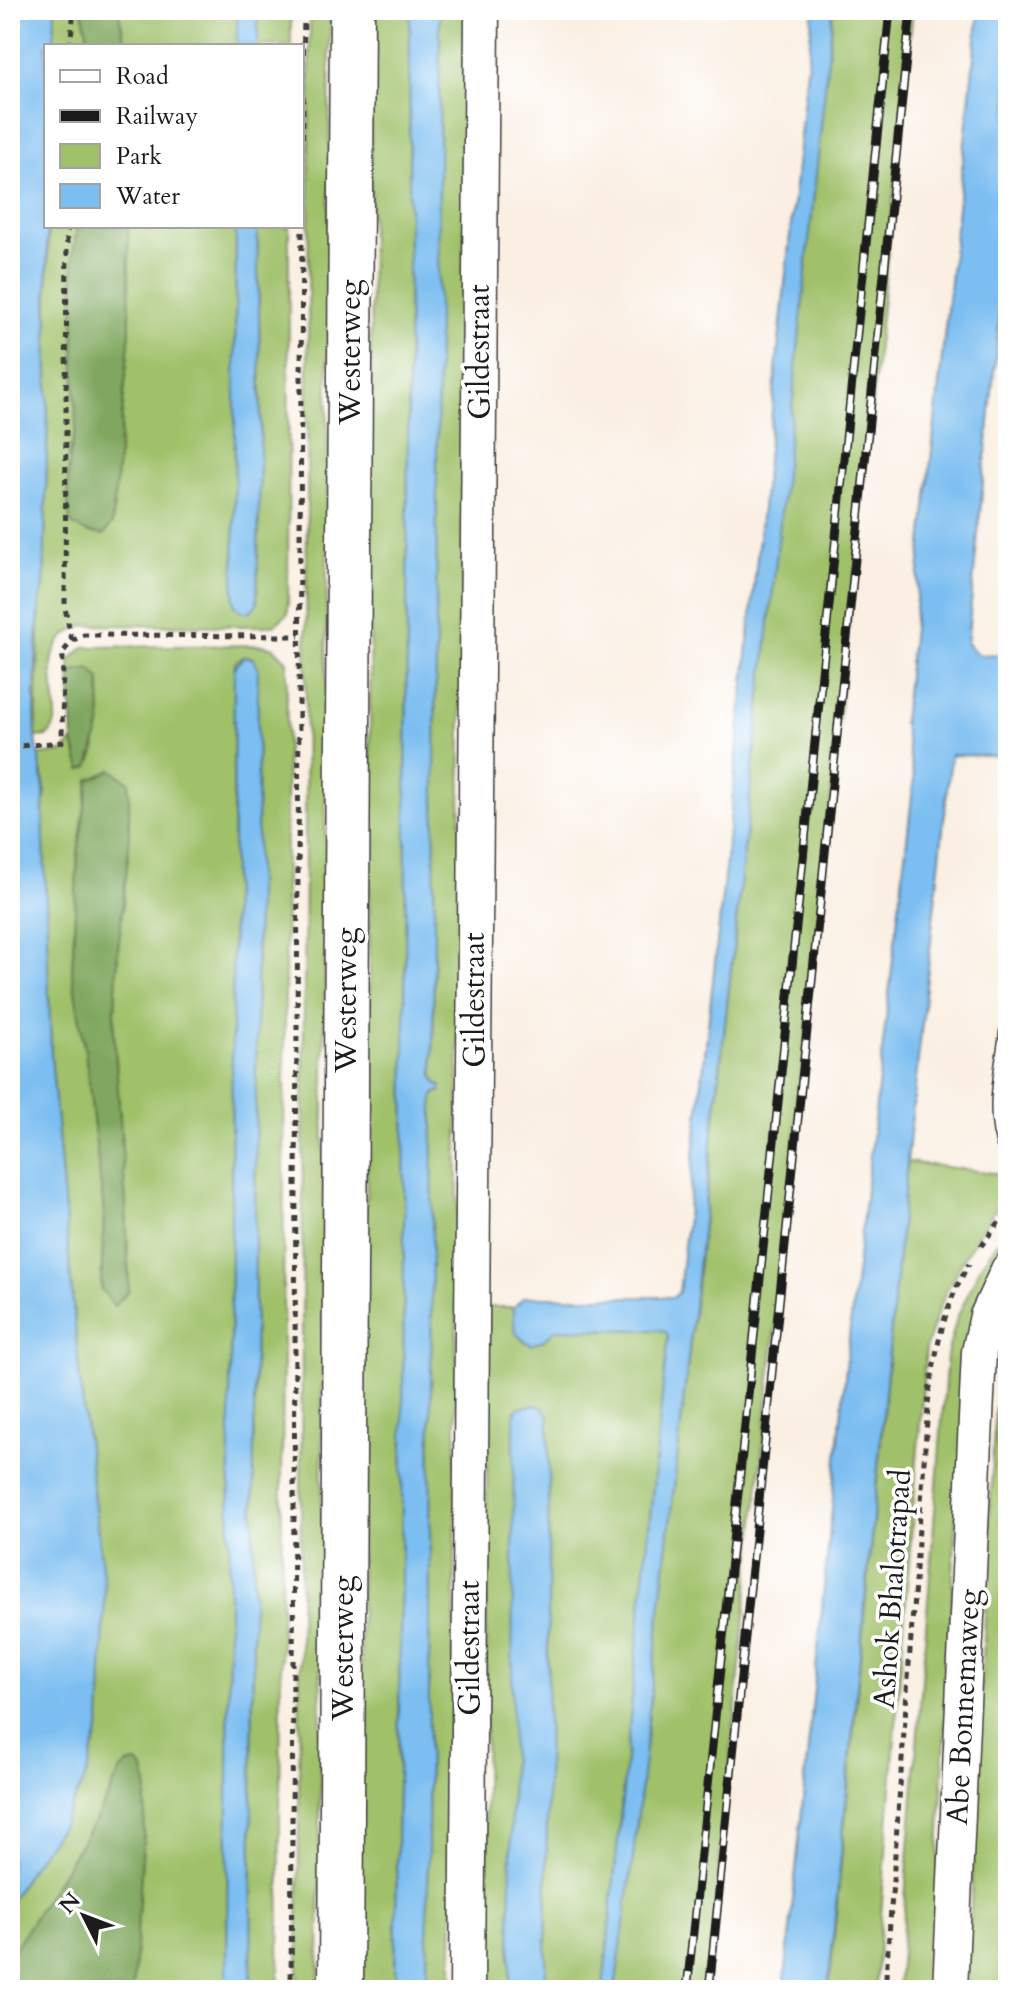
<svg xmlns="http://www.w3.org/2000/svg" width="1018" height="2000" viewBox="0 0 1018 2000" font-family="Cardo,serif">
<style>
.green{fill:#a0c16a;stroke:#5e6e43;stroke-width:2;fill-rule:evenodd}
.forest{fill:#80a75e;stroke:#4e623d;stroke-width:2}
.water{fill:#7bbef1;stroke:#4c6d86;stroke-width:2}
.lines{fill:none;stroke-linecap:round;stroke-linejoin:round}
.lane-casing{stroke:#3d3c3a;stroke-width:19}
.street-casing{stroke:#3d3c3a;stroke-width:37}
.primary-casing{stroke:#3d3c3a;stroke-width:47}
.path{stroke:#3d3c3a;stroke-width:5;stroke-dasharray:6 6;stroke-linecap:butt}
.lane{stroke:#fff;stroke-width:16}
.street{stroke:#fff;stroke-width:34}
.primary{stroke:#fff;stroke-width:44}
.rail-casing{stroke:#1c1c1c;stroke-width:9}
.rail{stroke:#fff;stroke-width:6;stroke-dasharray:18;stroke-linecap:butt}
.labels{text-anchor:middle;stroke-width:7;stroke-linejoin:round;paint-order:stroke}
.street-label{font-size:30px;fill:#1c1c1c;stroke:#fff}
</style>
<rect width="100%" height="100%" fill="#fff"/>
<filter id="ink" filterUnits="userSpaceOnUse"><feTurbulence type="fractalNoise" baseFrequency=".0125" numOctaves="2"/><feDisplacementMap in="SourceGraphic" scale="16" xChannelSelector="R" yChannelSelector="G"/><feConvolveMatrix kernelMatrix="1 2 1 2 8 2 1 2 1" color-interpolation-filters="sRGB"/></filter>
<filter id="wash" filterUnits="userSpaceOnUse"><feTurbulence type="fractalNoise" baseFrequency=".006" numOctaves="4" result="noise"/><feDisplacementMap in="SourceGraphic" scale="32" xChannelSelector="R" yChannelSelector="G"/><feGaussianBlur stdDeviation="1.8" result="paint"/><feColorMatrix in="noise" values="0 0 0 0 0 0 0 0 0 0 0 0 0 0 0 0 0 1.4 0 .05"/><feComposite in="paint" operator="in"/></filter>
<g filter="url(#wash)">
<rect width="100%" height="100%" fill="#faefe2"/>
<path class="green" d="M 55,10 L 82,10 L 90,46 L 54,46 Z
M 118,10 L 237,10 L 237,46 L 126,46 Z
M 258,10 L 291,10 L 291,46 L 258,46 Z
M 310,10 L 330,10 L 319,1990 L 298,1990 Z
M 371,10 L 410,10 L 403,1436 L 395,1990 L 359,1990 L 362,1370 L 370,1047 Z
M 440,10 L 466,10 L 452,1990 L 427,1990 L 433,1098 L 441,1085 L 437,1084 L 433,1077 Z
M 833,10 L 913,10 L 706,1990 L 615,1990 C 695,1331 763,670 833,10 Z
M 48,226 L 77,226 L 73,257 L 76,430 L 68,457 L 112,523 L 130,330 L 128,226 L 236,226 L 234,604 L 237,608 L 250,612 L 257,603 L 261,407 L 257,226 L 289,226 L 288,613 L 276,624 L 265,626 L 85,625 C 20,648 76,712 47,736 L 36,737 L 40,598 L 44,587 L 48,402 Z
M 263,645 L 274,648 L 287,661 L 279,1990 L 251,1990 L 258,668 L 251,657 L 245,656 L 236,661 L 234,667 L 227,1990 L 133,1990 L 147,1784 L 144,1770 L 121,1770 L 98,1816 L 10,1956 L 10,1901 L 34,1863 L 61,1827 L 105,1593 L 79,1372 L 51,1055 L 43,810 L 46,792 L 38,755 L 63,752 L 73,742 L 81,770 L 89,766 L 96,751 L 90,670 L 70,672 L 70,660 L 84,647 ZM 89,780 L 129,848 L 118,949 L 114,1033 L 126,1205 L 129,1290 L 101,1289 L 104,1213 L 85,1051 L 72,972 L 78,853 Z
M 907,1162 L 1001,1174 L 1004,1196 C 969,1247 943,1287 926,1347 L 875,1990 L 829,1990 Z
M 1008,1228 L 1008,1255 L 957,1496 L 932,1990 L 898,1990 L 947,1355 L 957,1318 L 981,1265 Z
M 488,1307 L 514,1307 C 515,1340 525,1357 555,1329 L 660,1330 L 666,1332 L 668,1337 L 603,1990 L 546,1990 L 549,1417 L 515,1411 L 510,1990 L 484,1990 Z
M 1008,1362 L 1008,1887 L 1002,1990 L 967,1990 L 995,1409 Z"/>
<path class="forest" d="M 82,10 L 118,10 L 126,46 L 90,46 Z
M 77,226 L 128,226 L 130,330 L 112,523 L 104,535 L 88,533 L 70,523 C 66,490 67,462 76,430 L 73,257 Z
M 90,669 L 100,679 L 101,723 L 89,767 L 81,770 L 73,742 L 70,672 Z
M 112,770 L 129,782 L 129,848 L 118,949 L 114,1033 L 126,1205 L 129,1290 L 114,1306 L 101,1289 L 104,1213 L 85,1051 L 72,972 L 78,853 L 89,780 Z
M 137,1763 L 144,1770 L 147,1784 L 133,1990 L 10,1990 L 10,1956 L 98,1816 L 121,1770 L 128,1764 Z"/>
<path class="water" d="M 10,10 L 55,10 L 54,46 L 46,46 L 48,402 L 44,587 L 40,598 C 37,644 33,691 36,736 C 38,762 47,785 43,810 L 51,1055 L 79,1372 L 105,1593 L 100,1726 L 86,1777 L 61,1827 L 34,1863 L 10,1901 Z
M 237,10 L 258,10 L 258,46 L 237,46 Z
M 410,10 L 440,10 L 433,1076 L 437,1084 L 442,1085 L 441,1092 L 437,1092 L 433,1098 L 427,1990 L 395,1990 L 403,1436 Z
M 813,10 L 833,10 L 779,533 L 633,1858 L 615,1990 L 603,1990 L 668,1337 L 666,1332 L 660,1330 L 556,1329 L 543,1341 L 532,1345 C 511,1334 514,1329 514,1307 L 524,1297 L 674,1297 L 679,1292 L 726,860 Z
M 979,10 L 1008,10 L 1008,231 L 967,644 L 978,655 L 1008,654 L 1008,756 L 951,755 L 907,1162 L 828,1990 L 784,1990 L 850,1327 L 914,779 L 903,722 Z
M 236,226 L 257,226 L 261,407 L 257,603 C 251,615 241,614 234,604 Z
M 245,656 L 254,659 L 258,668 L 251,1990 L 227,1990 L 234,667 Z
M 535,1405 L 544,1408 L 549,1417 L 546,1990 L 510,1990 L 514,1416 L 518,1408 Z"/>
</g>
<g filter="url(#ink)">
<g class="lines">
<g class="lane-casing">
<path id="lane" d="M 1008,1032 C 1004,1069 991,1117 1008,1152"/>
</g>
<g class="street-casing">
<path id="street" d="M 467,1990 L 482,10
M 950,1990 L 979,1352 L 987,1316 L 1008,1270"/>
</g>
<g class="primary-casing">
<path id="primary" d="M 341,1990 L 352,10"/>
</g>
<path class="path" d="M 70,46 L 74,10
M 302,186 L 304,10
M 67,226 L 65,608 L 72,641
M 10,747 L 62,742 L 63,652 L 72,641 L 84,635 L 299,636
M 981,1246 L 1008,1210
M 291,1990 L 302,226
M 885,1990 L 929,1393 C 937,1346 944,1305 969,1264"/>
<use href="#lane" class="lane"/>
<use href="#street" class="street"/>
<use href="#primary" class="primary"/>
<g class="rail-casing">
<path id="rail" d="M 687,1990 L 890,10
M 709,1990 L 911,10"/>
</g>
<use href="#rail" class="rail"/>
</g>
</g>
<g class="labels">
<g class="street-label">
<text transform="translate(350 352) rotate(-90)" y="10">Westerweg</text>
<text transform="translate(479 352) rotate(-90)" y="10">Gildestraat</text>
<text transform="translate(346 1000) rotate(-90)" y="10">Westerweg</text>
<text transform="translate(474 1000) rotate(-90)" y="10">Gildestraat</text>
<text transform="translate(892 1589) rotate(-86)" y="10">Ashok Bhalotrapad</text>
<text transform="translate(343 1648) rotate(-90)" y="10">Westerweg</text>
<text transform="translate(469 1648) rotate(-90)" y="10">Gildestraat</text>
<text transform="translate(963 1707) rotate(-87)" y="10">Abe Bonnemaweg</text>
</g>
</g>
<rect width="1018" height="2000" fill="none" stroke="#fff" stroke-width="40"/>
<rect x="44" y="44" width="260" height="184" fill="#ffffff" stroke="#a4a4a4" stroke-width="2"/>
<rect x="60" y="70" width="40" height="12" fill="#ffffff" stroke="#a4a4a4" stroke-width="2"/>
<text x="116" y="84" font-size="24" fill="#1c1c1c">Road</text>
<rect x="60" y="110" width="40" height="12" fill="#1c1c1c" stroke="#a4a4a4" stroke-width="2"/>
<text x="116" y="124" font-size="24" fill="#1c1c1c">Railway</text>
<rect x="60" y="144" width="40" height="24" fill="#a0c16a" stroke="#a4a4a4" stroke-width="2"/>
<text x="116" y="164" font-size="24" fill="#1c1c1c">Park</text>
<rect x="60" y="184" width="40" height="24" fill="#7bbef1" stroke="#a4a4a4" stroke-width="2"/>
<text x="116" y="204" font-size="24" fill="#1c1c1c">Water</text>
<g transform="translate(84 1916) rotate(312)" stroke="#ffffff" stroke-width="6" paint-order="stroke">
<path d="M0-6L14 30L0 20L-14 30Z" fill="#1c1c1c"/>
<text y="-12" font-size="22" font-weight="bold" text-anchor="middle" fill="#1c1c1c">N</text>
</g>
</svg>
